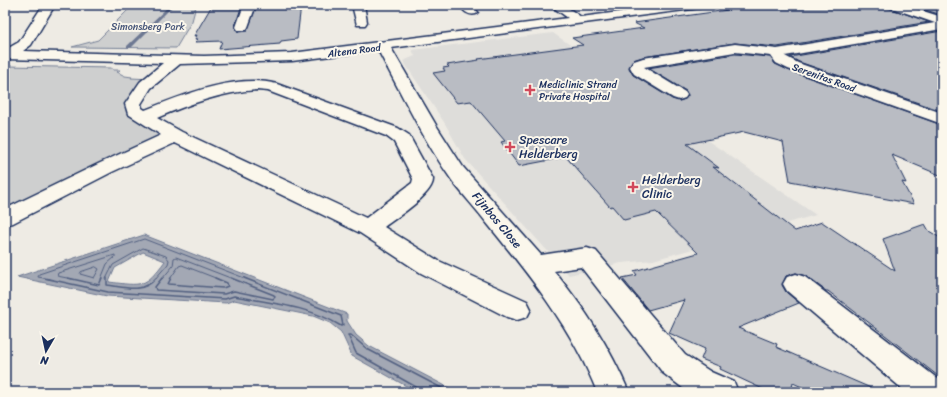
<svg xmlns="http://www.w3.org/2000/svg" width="947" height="397" viewBox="0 0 947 397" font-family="Sriracha,sans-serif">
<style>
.built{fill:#deddda}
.green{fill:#cecfcf;stroke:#747f96}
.water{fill:#a3a8b4;stroke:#6d7892;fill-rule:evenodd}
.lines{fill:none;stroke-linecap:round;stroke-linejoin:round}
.shore-far1{stroke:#515f80;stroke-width:1}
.shore{stroke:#515f80;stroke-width:1.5}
.stream{fill:#6d7892;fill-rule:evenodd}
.building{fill:#b9bcc3;stroke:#1b2f5e}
.minor-casing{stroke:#1b2f5e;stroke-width:3}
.minor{fill:#fbf7ec;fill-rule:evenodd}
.poi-dot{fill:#d1495b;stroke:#fbf7ec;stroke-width:1.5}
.labels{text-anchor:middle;stroke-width:4;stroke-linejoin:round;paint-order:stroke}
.far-park-label{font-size:10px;fill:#48577a;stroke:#fbf7ec}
.far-street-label{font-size:10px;fill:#1b2f5e;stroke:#fbf7ec}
.far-poi-label{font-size:10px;fill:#1b2f5e;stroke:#fbf7ec;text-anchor:start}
.poi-label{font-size:12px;fill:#1b2f5e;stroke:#fbf7ec;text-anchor:start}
.street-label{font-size:12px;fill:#1b2f5e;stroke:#fbf7ec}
</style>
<rect width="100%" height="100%" fill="#eeebe4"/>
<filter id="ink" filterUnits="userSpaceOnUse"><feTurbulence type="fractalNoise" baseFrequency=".025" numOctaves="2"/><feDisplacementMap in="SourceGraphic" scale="8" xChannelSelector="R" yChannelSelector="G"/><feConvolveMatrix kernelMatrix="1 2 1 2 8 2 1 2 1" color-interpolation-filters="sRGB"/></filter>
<g filter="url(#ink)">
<path class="built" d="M 553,33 L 653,103 L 816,215 L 653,260 L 621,263 L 569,275 L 465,159 L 444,122 L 403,61 L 415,56 L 412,50 Z"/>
<path class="green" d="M 133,5 L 208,5 L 196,6 L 192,21 L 176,48 L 72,47 L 98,40 Z
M 7,66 L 111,68 L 114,70 L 120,70 L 117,72 L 125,76 L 132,77 L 131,78 L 151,79 L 131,104 L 174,136 L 5,218 L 5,67 Z"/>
<path class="water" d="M 144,235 L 347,314 L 347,321 L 356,335 L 369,346 L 457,392 L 417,392 L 352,356 L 341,332 L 330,323 L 313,316 L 234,300 L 226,303 L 107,296 L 17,277 ZM 143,252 L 165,261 C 145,288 142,286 109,282 L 115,268 Z"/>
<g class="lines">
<path class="shore-far1" d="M 96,267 L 99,269 L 94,278 L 80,274 L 81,272 Z
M 49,279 L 38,277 L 39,274 L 144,239 L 247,279
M 72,279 L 57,276 L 58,273 L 115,255 L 115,257 L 107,264 L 101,279
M 106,279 L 113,265 L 143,248 L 166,256 L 169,260 L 168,264 L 155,279
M 162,279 L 173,266 L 174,258 L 176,257 L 233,279
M 170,279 L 179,266 L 182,265 L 218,279"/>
<path class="shore" d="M 44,278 L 108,292 L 225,299 L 234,296 C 271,303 309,306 341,326 L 343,325 L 341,316 L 244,278
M 68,278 L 99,285 L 102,278
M 107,278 L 107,285 C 125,287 143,294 156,278
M 162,278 L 155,287 L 156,290 L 224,294 L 234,291 L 273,299 L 275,297 L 274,295 L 231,278
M 171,278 L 168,284 L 223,288 L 228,286 L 227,283 L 215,278
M 418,392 L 416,387 L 356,353 L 348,335 L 351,335 L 367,349 L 449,392"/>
<path class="stream" d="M 170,5 L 174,5 L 131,48 L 127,48 L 127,46 Z"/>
</g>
<path class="building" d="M 232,5 L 242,5 L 235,26 L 238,32 L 247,31 L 257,5 L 301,5 L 297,39 L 281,41 L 280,44 L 219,49 L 222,41 L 195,42 L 198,39 L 195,39 L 197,35 L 194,36 L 211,7 Z
M 764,5 L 886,5 L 889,8 L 929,22 L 777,47 L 735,43 L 643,57 L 633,60 L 629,68 L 633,75 L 672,99 L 679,101 L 685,99 L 688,96 L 686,91 L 648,68 L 735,54 L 770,57 L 775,64 L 788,70 L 942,125 L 942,176 L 892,155 L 906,183 L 902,182 L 914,204 L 790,181 L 783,142 L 744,132 L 687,144 L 719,168 L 713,167 L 795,231 L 822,222 L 895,271 L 883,239 L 925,224 L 929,231 L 942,239 L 942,379 L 828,291 L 826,291 L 806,276 L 796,273 L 786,276 L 782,285 L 786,292 L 799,303 L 738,328 L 777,344 L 776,347 L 880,392 L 813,392 L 793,383 L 791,392 L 769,392 L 720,369 L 721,367 L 701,359 L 705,349 L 669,333 L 684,300 L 648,310 L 622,278 L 637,275 L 634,271 L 698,253 L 656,212 L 624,220 L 612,206 L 610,207 L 566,157 L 519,166 L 501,142 L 505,141 L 471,101 L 457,103 L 433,73 L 445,71 L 443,68 L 449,67 L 447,65 L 479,60 L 478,59 L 583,45 L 572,38 L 644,28 L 634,23 Z
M 909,5 L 942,5 L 942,15 Z
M 942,31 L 942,111 L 799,62 L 790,57 Z"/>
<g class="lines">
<g class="minor-casing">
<path id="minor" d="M 43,5 L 55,5 L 31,45 L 23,51 L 204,56 L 292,53 L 568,18 L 550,5 L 564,5 L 581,17 L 673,5 L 706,5 L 700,8 L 391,48 L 436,125 L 463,167 L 541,255 L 587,248 L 596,251 L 685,355 L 711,372 L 734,382 L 738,392 L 688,392 L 663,373 L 581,267 L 554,271 C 586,310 609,346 629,392 L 597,392 C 572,328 529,275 486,222 C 476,209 464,196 453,182 C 424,141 402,95 378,50 L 292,61 L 180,64 L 151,88 L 141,104 L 142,108 L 145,110 C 183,95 236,73 277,84 L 398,128 L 409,135 L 411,139 L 433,179 C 434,194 396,218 384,227 L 439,261 L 527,301 L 531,309 L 527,317 L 517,320 L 507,317 L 421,273 L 360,233 L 175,143 L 112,172 L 13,223 L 5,225 L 5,209 L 98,164 L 161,135 L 128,114 L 125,104 L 140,82 L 163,63 L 5,59 L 5,50 L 19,42 ZM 257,90 L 268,91 L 386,136 L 394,142 L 413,179 L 412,183 L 366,218 L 182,132 L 157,118 C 189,104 222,92 257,90 Z
M 244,5 L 256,5 L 248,27 L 246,30 L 238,30 L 236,27 Z
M 352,5 L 364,5 L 367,22 L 365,25 L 357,25 Z
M 459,5 L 471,5 L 478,12 L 476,14 C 468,16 464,11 459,5 Z
M 887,5 L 904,5 L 942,17 L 942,29 L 785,56 L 798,63 L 942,113 L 942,124 L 788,69 L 776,63 L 771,56 L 735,52 L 644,67 L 685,92 L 687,95 L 685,98 L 679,100 L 673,98 L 634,74 L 630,67 L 634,61 L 643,58 L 735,44 L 777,49 L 935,23 L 889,7 Z
M 796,274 L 805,277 L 942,382 L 942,392 L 906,392 L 787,291 L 783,284 L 787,277 Z"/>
</g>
<use href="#minor" class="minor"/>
</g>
</g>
<g class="poi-dot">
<path d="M528 84h4v4h4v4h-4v4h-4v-4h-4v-4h4z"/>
<path d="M508 141h4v4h4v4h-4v4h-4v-4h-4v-4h4z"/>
<path d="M631 181h4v4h4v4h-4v4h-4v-4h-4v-4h4z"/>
</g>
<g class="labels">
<g class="far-park-label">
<text x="148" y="30">Simonsberg Park</text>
</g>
<g class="far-street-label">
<text transform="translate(354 50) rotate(-7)" y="4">Altena Road</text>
<text transform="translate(824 77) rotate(20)" y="4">Serenitas Road</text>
</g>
<g class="far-poi-label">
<text x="539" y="88">Mediclinic Strand<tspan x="539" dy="12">Private Hospital</tspan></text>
</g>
<g class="poi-label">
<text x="519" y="144">Spescare<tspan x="519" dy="14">Helderberg</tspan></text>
<text x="642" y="184">Helderberg<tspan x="642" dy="14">Clinic</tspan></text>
</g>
<g class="street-label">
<text transform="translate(497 220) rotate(50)" y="4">Fijnbos Close</text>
</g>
</g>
<rect width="947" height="397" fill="none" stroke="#fbf7ec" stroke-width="20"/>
<rect x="10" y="10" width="927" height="377" fill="none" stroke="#1b2f5e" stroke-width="1.5" filter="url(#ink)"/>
<g transform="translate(46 351) rotate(189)" stroke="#fbf7ec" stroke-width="3" paint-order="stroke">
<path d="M0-3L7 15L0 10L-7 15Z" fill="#1b2f5e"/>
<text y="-6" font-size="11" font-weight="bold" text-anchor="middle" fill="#1b2f5e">N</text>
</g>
</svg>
